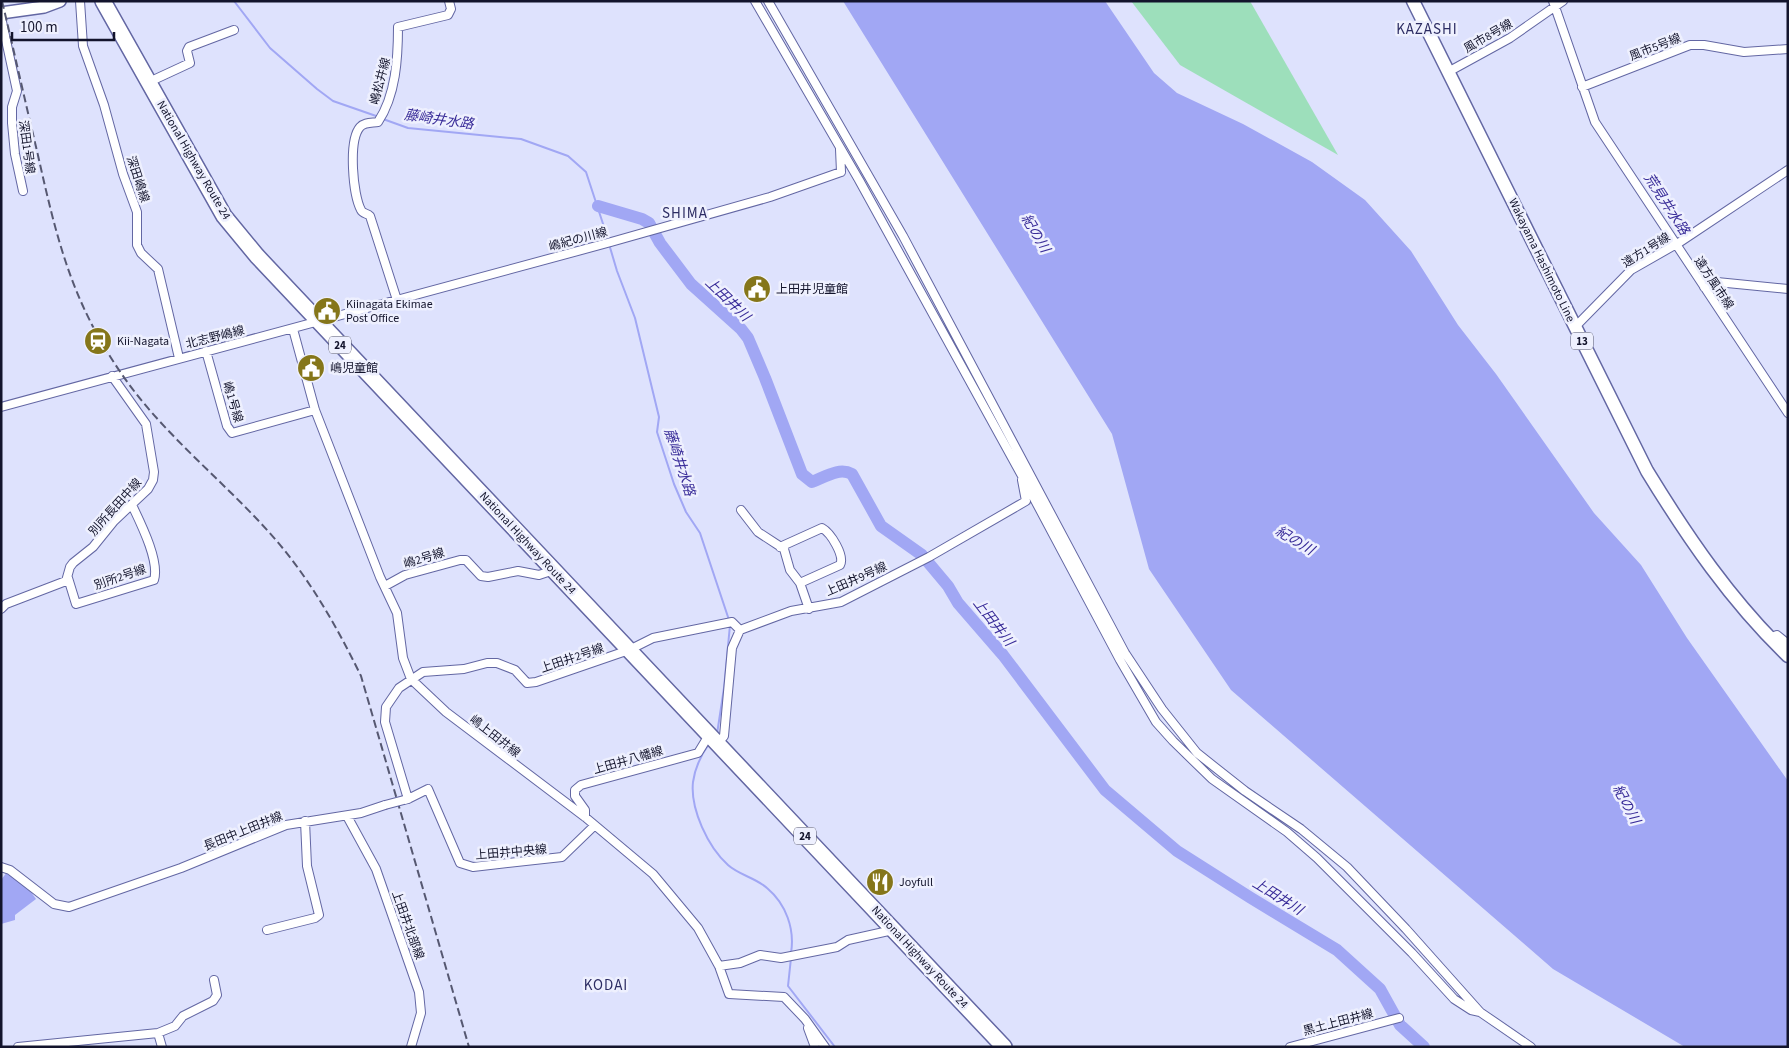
<svg xmlns="http://www.w3.org/2000/svg" width="1789" height="1048" viewBox="0 0 1789 1048" font-family="'Source Sans 3','Noto Sans JP',sans-serif">
<style>
.green{fill:#9ddfbb}
.water{fill:#a1a7f4}
.lines{fill:none;stroke-linecap:round;stroke-linejoin:round}
.stream{stroke:#a1a7f4;stroke-width:2}
.river{stroke:#a1a7f4;stroke-width:12}
.street-casing{stroke:#6367a3;stroke-width:10}
.secondary-casing{stroke:#6367a3;stroke-width:14}
.primary-casing{stroke:#6367a3;stroke-width:15}
.highway-casing{stroke:#6367a3;stroke-width:18}
.street{stroke:#fff;stroke-width:8}
.secondary{stroke:#fff;stroke-width:11}
.primary{stroke:#fff;stroke-width:12}
.highway{stroke:#fff;stroke-width:15}
.rail{stroke:#565871;stroke-width:2;stroke-dasharray:8 4;stroke-linecap:butt}
.street-bridge-casing{stroke:#6367a3;stroke-width:10;stroke-linecap:butt}
.street-bridge{stroke:#fff;stroke-width:8}
.labels{text-anchor:middle;stroke-width:5;stroke-linejoin:round;paint-order:stroke}
.shield{fill:#eef0fe;stroke:#55566b;stroke-width:1}
.shield-label{font-size:11px;font-weight:bold;fill:#13142c}
.street-label{font-size:12px;fill:#13142c;stroke:#eef0fe}
.poi-label{font-size:12px;fill:#13142c;stroke:#eef0fe;text-anchor:start}
.water-label{font-size:14px;font-style:italic;fill:#392c99;stroke:#eef0fe}
.quarter-label{font-size:15px;letter-spacing:1px;fill:#2c2c63;stroke:#eef0fe}
</style>
<rect width="100%" height="100%" fill="#dee2fd"/>
<path class="green" d="M 1131,1 L 1250,1 L 1338,155 L 1180,65 Z"/>
<path class="water" d="M 843,1 L 1105,1 L 1154,73 L 1177,93 L 1243,124 L 1312,162 L 1365,200 L 1411,251 L 1458,325 L 1496,374 L 1594,513 L 1641,565 L 1687,638 L 1788,781 L 1788,1047 L 1685,1047 L 1553,969 L 1231,690 L 1149,569 L 1112,434 Z
M 7,872 L 31,892 L 36,899 L 15,915 L 15,920 L 1,924 L 1,880 Z"/>
<g class="lines">
<path class="stream" d="M 234,1 L 270,48 L 317,89 L 333,101 L 379,117
M 383,119 L 408,128 L 521,139 L 568,156 L 586,172 L 608,239
M 609,244 L 617,271 L 635,318 L 659,417 L 657,432 L 674,484 L 686,512 L 700,533 L 729,620
M 1763,369 L 1788,406
M 717,734 L 724,688 L 730,625
M 709,744 C 701,755 695,768 693,782 C 690,809 708,847 728,865 C 739,875 756,878 767,888 C 786,904 795,929 791,953
M 791,958 L 788,986 L 835,1047"/>
<path class="river" d="M 598,206 L 642,219 L 649,223 L 660,243 L 691,284 L 741,329 L 748,338 L 765,378 L 802,474 L 812,482 C 825,477 839,467 852,474 L 881,526 L 922,555 L 948,586 L 958,603 L 1003,655 L 1105,790 L 1177,851 L 1251,898 L 1337,950 L 1380,989 L 1400,1025 L 1424,1047"/>
<g class="street-casing">
<path id="street" d="M 80,1 L 83,46 L 104,105 L 123,174 L 137,212 L 137,245 L 141,253 L 158,269 L 179,358
M 755,1 L 859,180 L 1021,474 L 1120,660 L 1156,722 L 1173,741 L 1212,779 L 1287,832 L 1317,858 L 1412,953 L 1454,999 L 1471,1010 L 1480,1012
M 768,1 L 903,236 L 1125,653 L 1162,709 L 1197,753 L 1245,791 L 1301,829 L 1347,867 L 1406,929 L 1480,1012 L 1531,1047
M 1553,1 L 1595,122 L 1788,413
M 1,17 L 17,91 L 12,107 L 12,123 L 15,154 L 23,191
M 1448,72 L 1510,38 L 1563,1
M 149,82 L 190,63 L 187,51 L 189,47 L 234,30
M 1582,87 L 1690,45 L 1704,45 L 1744,52 L 1788,49
M 840,149 L 841,172
M 1704,287 L 1717,282 L 1788,289
M 397,300 L 370,216 C 367,213 363,214 361,210 C 353,195 348,141 360,127 C 364,122 372,123 378,122 C 396,95 398,58 398,27 L 448,15 L 451,9 L 449,1
M 1575,327 L 1631,270 L 1680,242 L 1788,170
M 293,329 L 315,410 L 380,577 L 397,613 L 403,658 L 411,679 L 446,712 L 585,817 L 653,874 L 698,928 L 719,966 L 729,994 L 784,997 L 805,1019 L 825,1047
M 206,351 L 227,426 L 232,433 L 315,410
M 1,407 L 611,242 L 770,197 L 841,172
M 741,510 L 758,532 L 784,549 L 790,570 L 800,583 L 809,609
M 780,547 L 822,528 C 831,533 845,556 840,565 L 800,583
M 68,578 L 76,604 L 154,580 C 160,561 140,522 132,505
M 385,586 L 405,575 L 460,560 L 466,560 L 481,576 L 488,577 L 518,571 L 539,575 L 554,570
M 1,609 L 6,604 L 66,581 L 70,567 L 73,563 L 93,547 L 114,521 L 148,489 L 153,480 L 154,472 L 146,424 L 112,376
M 1769,638 L 1777,635 L 1788,644
M 717,744 L 724,736 L 732,648 L 740,630 L 791,611 L 841,602 L 929,557 L 1026,501 L 1022,480
M 408,799 L 428,789 L 460,863 L 473,867 L 562,857 L 594,826
M 404,800 L 408,799 L 385,722 L 386,707 L 399,688 L 423,672 L 464,669 L 487,663 L 497,663 L 515,670 L 527,683 L 536,682 L 629,650 L 653,638 L 732,622 L 740,630
M 347,816 L 376,869 L 419,992 L 421,1013 L 411,1047
M 585,817 L 585,810 L 575,796 L 575,790 L 581,785 L 698,753 L 709,735
M 1,867 L 10,870 L 54,904 L 69,907 L 181,868 L 286,825 L 361,813 L 385,805
M 267,930 L 315,918 L 319,915 L 307,866 L 305,821
M 719,966 L 740,963 L 760,955 L 781,958 L 837,947 L 848,940 L 893,930
M 808,1028 L 815,1047
M 158,1033 L 175,1026 L 183,1016 L 213,1001 L 217,995 L 214,980
M 18,1047 L 158,1033 L 162,1047
M 1290,1047 L 1399,1018"/>
</g>
<g class="secondary-casing">
<path id="secondary" d="M 1,13 L 44,7 L 60,1"/>
</g>
<g class="primary-casing">
<path id="primary" d="M 1413,1 L 1647,471 C 1688,538 1731,601 1788,656"/>
</g>
<g class="highway-casing">
<path id="highway" d="M 103,1 L 224,216 L 257,256 L 1004,1047"/>
</g>
<use href="#street" class="street"/>
<use href="#secondary" class="secondary"/>
<use href="#primary" class="primary"/>
<use href="#highway" class="highway"/>
<path class="rail" d="M 2,1 C 14,51 25,101 37,151 C 56,235 70,299 121,373 C 161,432 220,478 268,531 C 307,574 335,623 361,676 L 469,1047"/>
<g class="street-bridge-casing">
<path id="street-bridge" d="M 385,805 L 404,800"/>
</g>
<use href="#street-bridge" class="street-bridge"/>
</g>
<defs>
<g id="civic-disc" transform="scale(1.4375)"><circle r="9.5" fill="#85761a" stroke="#eef0fe"/><path d="M-.6-6.5H3V-4.5H.6V-3L4-1V1h2V6H-6V1h2V-1L-.6-3ZM-1.2 2.5V6h2.4V2.5Z" fill="#fff"/></g>
<g id="station-disc" transform="scale(1.4375)"><circle r="9.5" fill="#85761a" stroke="#eef0fe"/><path d="M-3-6H3Q5-6 5-4V2Q5 4 3 4L4.5 6H3L1.5 4h-3L-3 6H-4.5L-3 4Q-5 4-5 2V-4Q-5-6-3-6ZM-3.5-4v3h7v-3ZM-3.5 1v1.5H-2V1ZM2 1v1.5H3.5V1Z" fill="#fff"/></g>
<g id="restaurant-disc" transform="scale(1.4375)"><circle r="9.5" fill="#85761a" stroke="#eef0fe"/><path d="M-5-6h1v4h1v-4h1v4h1v-4h1v5L-1.5 .5V6h-2V.5L-5-1ZM5-6V6H3V1.5H1.5Q1.5-4 5-6Z" fill="#fff"/></g>
</defs>
<g fill-rule="evenodd">
<use href="#civic-disc" x="757" y="289"/>
<use href="#civic-disc" x="327" y="311"/>
<use href="#station-disc" x="98" y="341"/>
<use href="#civic-disc" x="311" y="368"/>
<use href="#restaurant-disc" x="880" y="882"/>
</g>
<g class="labels">
<g class="shield">
<rect x="1571" y="332.5" width="22" height="17" rx="4"/>
<rect x="329" y="336.5" width="22" height="17" rx="4"/>
<rect x="794" y="827.5" width="22" height="17" rx="4"/>
</g>
<g class="shield-label">
<text x="1582" y="345">13</text>
<text x="340" y="349">24</text>
<text x="805" y="840">24</text>
</g>
<g class="street-label">
<text transform="translate(1488 36) rotate(-30)" y="4">風市8号線</text>
<text transform="translate(1655 47) rotate(-21)" y="4">風市5号線</text>
<text transform="translate(380 81) rotate(-75)" y="4">嶋松井線</text>
<text transform="translate(27 147) rotate(82)" y="4">深田1号線</text>
<text transform="translate(194 160) rotate(60)" y="4">National Highway Route 24</text>
<text transform="translate(138 179) rotate(72)" y="4">深田嶋線</text>
<text transform="translate(578 239) rotate(-15)" y="4">嶋紀の川線</text>
<text transform="translate(1646 250) rotate(-32)" y="4">遠方1号線</text>
<text transform="translate(1542 260) rotate(64)" y="4">Wakayama Hashimoto Line</text>
<text transform="translate(1714 283) rotate(56)" y="4">遠方風市線</text>
<text transform="translate(215 337) rotate(-14)" y="4">北志野嶋線</text>
<text transform="translate(233 402) rotate(73)" y="4">嶋1号線</text>
<text transform="translate(115 507) rotate(-48)" y="4">別所長田中線</text>
<text transform="translate(528 543) rotate(47)" y="4">National Highway Route 24</text>
<text transform="translate(424 558) rotate(-17)" y="4">嶋2号線</text>
<text transform="translate(120 577) rotate(-19)" y="4">別所2号線</text>
<text transform="translate(856 579) rotate(-24)" y="4">上田井9号線</text>
<text transform="translate(572 658) rotate(-19)" y="4">上田井2号線</text>
<text transform="translate(495 736) rotate(38)" y="4">嶋上田井線</text>
<text transform="translate(628 760) rotate(-16)" y="4">上田井八幡線</text>
<text transform="translate(243 831) rotate(-22)" y="4">長田中上田井線</text>
<text transform="translate(511 852) rotate(-5)" y="4">上田井中央線</text>
<text transform="translate(408 925) rotate(70)" y="4">上田井北部線</text>
<text transform="translate(920 957) rotate(47)" y="4">National Highway Route 24</text>
<text transform="translate(1338 1022) rotate(-15)" y="4">黒土上田井線</text>
</g>
<g class="poi-label">
<text x="776" y="293">上田井児童館</text>
<text x="346" y="308">Kiinagata Ekimae<tspan x="346" dy="14">Post Office</tspan></text>
<text x="117" y="345">Kii-Nagata</text>
<text x="330" y="372">嶋児童館</text>
<text x="899" y="886">Joyfull</text>
</g>
<g class="water-label">
<text transform="translate(439 119) rotate(8)" y="5">藤崎井水路</text>
<text transform="translate(1667 204) rotate(57)" y="5">荒見井水路</text>
<text transform="translate(1036 233) rotate(59)" y="5">紀の川</text>
<text transform="translate(728 299) rotate(44)" y="5">上田井川</text>
<text transform="translate(680 462) rotate(72)" y="5">藤崎井水路</text>
<text transform="translate(1295 540) rotate(31)" y="5">紀の川</text>
<text transform="translate(994 622) rotate(52)" y="5">上田井川</text>
<text transform="translate(1627 804) rotate(62)" y="5">紀の川</text>
<text transform="translate(1278 896) rotate(32)" y="5">上田井川</text>
</g>
<g class="quarter-label">
<text x="1427" y="34">KAZASHI</text>
<text x="685" y="218">SHIMA</text>
<text x="606" y="990">KODAI</text>
</g>
</g>
<rect width="1789" height="1048" fill="none" stroke="#13142c" stroke-width="5"/>
<path d="M12 32v8h102v-8" fill="none" stroke="#13142c" stroke-width="2.5"/>
<text x="20" y="32" font-size="15" fill="#13142c" stroke="#eef0fe" stroke-width="4" paint-order="stroke">100 m</text>
</svg>
